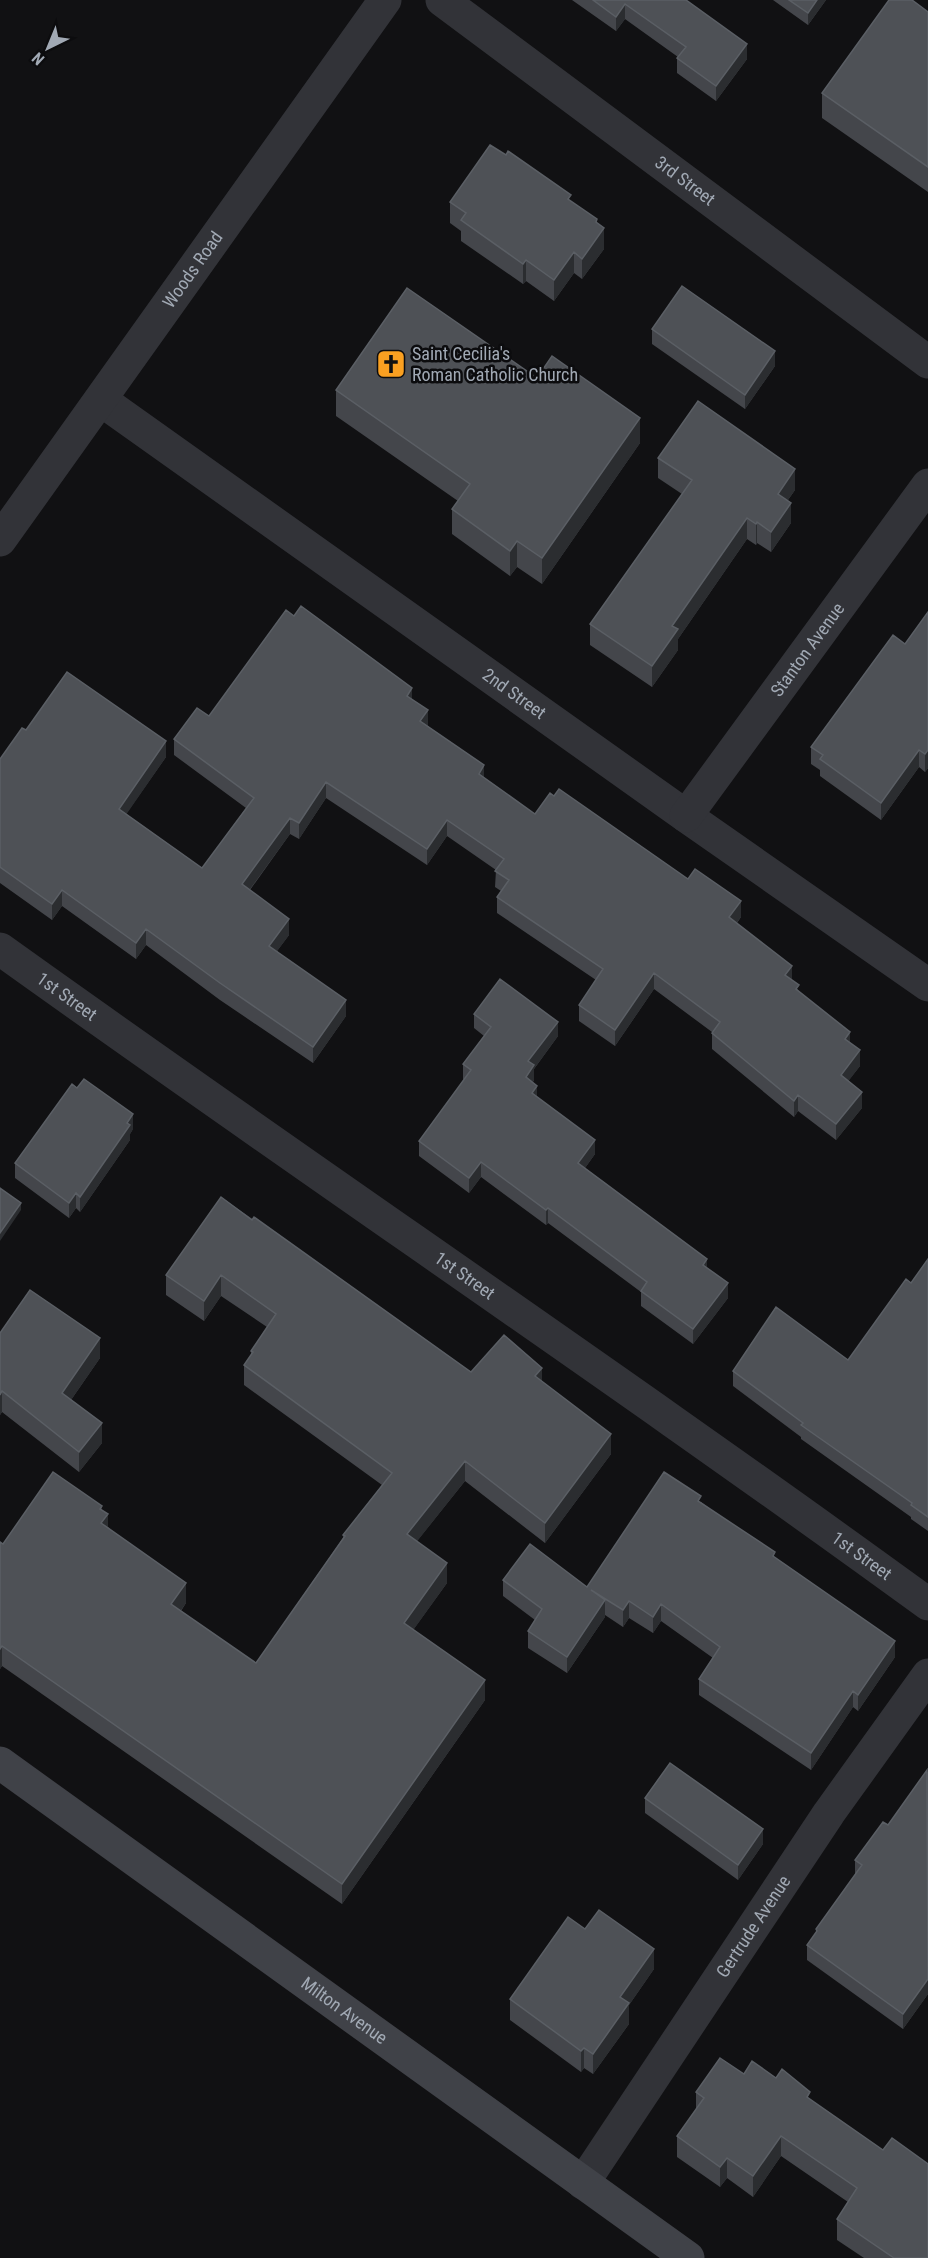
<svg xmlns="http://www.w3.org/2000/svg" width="928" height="2258" viewBox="0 0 928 2258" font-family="'Roboto Condensed',sans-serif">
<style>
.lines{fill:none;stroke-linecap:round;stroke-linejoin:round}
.minor{stroke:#323338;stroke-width:33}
.secondary{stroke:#404248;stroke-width:33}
.wall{fill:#44464b}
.shaded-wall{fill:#2b2d30}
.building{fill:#4e5156;stroke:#5b5f65;stroke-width:1.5}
.labels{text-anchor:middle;stroke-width:5;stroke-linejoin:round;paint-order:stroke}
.street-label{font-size:18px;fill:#a1a9b4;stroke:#0c0c0e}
.poi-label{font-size:18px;fill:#a1a9b4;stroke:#0c0c0e;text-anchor:start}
</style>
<rect width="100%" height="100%" fill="#111113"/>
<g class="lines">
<g class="minor">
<path id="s1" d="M 442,0 L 928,362"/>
<path id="s2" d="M 101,400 L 686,816 L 928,985"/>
<path id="s3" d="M 0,540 L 385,0"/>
<path id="s4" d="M 686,816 L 928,485"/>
<path id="s5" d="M 0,949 C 308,1170 622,1381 928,1604"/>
<path id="s6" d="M 583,2183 L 829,1813 L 928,1675"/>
</g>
<path class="secondary" id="s7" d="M 0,1763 L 688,2258"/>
</g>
<path class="wall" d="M 572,0 L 686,0 L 747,59 L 716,101 L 677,73 L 677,58 L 678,57 L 625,19 L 616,31 Z
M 773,0 L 826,0 L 808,25 Z
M 928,12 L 928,192 L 822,118 L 822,93 Z
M 571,201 L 597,223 L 604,249 L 582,279 L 574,273 L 554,301 L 526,281 L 523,284 L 461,241 L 461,231 L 450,223 L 450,202 Z
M 652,329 L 775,366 L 745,409 L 652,344 Z
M 537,378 L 640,443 L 542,584 L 517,567 L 510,576 L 452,534 L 452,509 L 458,501 L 336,416 L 336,390 Z
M 658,458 L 795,490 L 788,500 L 791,523 L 771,552 L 757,543 L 756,545 L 747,539 L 678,639 L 678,650 L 652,687 L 590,645 L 590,624 L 682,494 L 658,478 Z
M 928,612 L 928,768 L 925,772 L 919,767 L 881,820 L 820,776 L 820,770 L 811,764 L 811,747 L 905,644 Z
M 412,699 L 428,726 L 484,778 L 535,814 L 554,796 L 741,917 L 737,923 L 792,980 L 799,992 L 850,1043 L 860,1066 L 848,1081 L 862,1108 L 836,1140 L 798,1111 L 794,1117 L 712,1049 L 712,1032 L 654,989 L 615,1046 L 579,1021 L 579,1005 L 596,980 L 497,913 L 497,897 L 501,891 L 495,887 L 496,870 L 447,836 L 427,865 L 326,798 L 299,839 L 290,834 L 250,890 L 289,935 L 277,951 L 346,1016 L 313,1063 L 220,1000 L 146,945 L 136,959 L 62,906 L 52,920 L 0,883 L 0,759 L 26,730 L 166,757 L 126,814 L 202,868 L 246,808 L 174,755 L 174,739 L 209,716 Z
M 474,1014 L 558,1036 L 534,1069 L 534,1080 L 533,1082 L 537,1098 L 595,1154 L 585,1168 L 707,1268 L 728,1298 L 693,1344 L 641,1306 L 641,1292 L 548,1223 L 546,1225 L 481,1177 L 469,1193 L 419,1156 L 419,1141 L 464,1080 L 463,1079 L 463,1064 L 484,1036 L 474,1028 Z
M 133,1129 L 130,1134 L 130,1140 L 80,1212 L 76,1208 L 69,1218 L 15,1178 L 15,1163 Z
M 221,1197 L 471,1372 L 542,1381 L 611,1454 L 545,1543 L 465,1481 L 417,1541 L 447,1583 L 413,1630 L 485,1700 L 342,1904 L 2,1666 L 0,1669 L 0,1542 L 3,1544 L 102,1510 L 108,1527 L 186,1603 L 181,1611 L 256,1663 L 343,1538 L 343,1535 L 382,1485 L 244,1385 L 244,1365 L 251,1356 L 251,1351 L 267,1327 L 221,1296 L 204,1321 L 166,1295 L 166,1275 Z
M 928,1259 L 928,1531 L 911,1519 L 911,1517 L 801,1439 L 801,1437 L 733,1386 L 733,1371 L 848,1360 L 911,1283 Z
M 0,1333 L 100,1358 L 71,1400 L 102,1443 L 79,1472 L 2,1412 L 0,1415 Z
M 701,1502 L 775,1558 L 895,1657 L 858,1711 L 853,1707 L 811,1770 L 699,1695 L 699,1679 L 713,1658 L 661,1621 L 653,1633 L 629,1618 L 623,1627 L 605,1615 L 605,1617 L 567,1673 L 528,1648 L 528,1631 L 535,1620 L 503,1596 L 503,1580 L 587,1587 Z
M 928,1771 L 928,1994 L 903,2029 L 807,1960 L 807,1945 L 816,1933 L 816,1929 L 855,1875 L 855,1860 L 888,1825 Z
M 645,1798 L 763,1844 L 738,1880 L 645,1813 Z
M 585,1929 L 654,1969 L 629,2005 L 629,2024 L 593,2074 L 584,2068 L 581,2072 L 510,2020 L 510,1999 Z
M 776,2078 L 810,2099 L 928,2258 L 864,2258 L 837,2240 L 837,2219 L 848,2202 L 781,2156 L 753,2197 L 727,2178 L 720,2187 L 677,2157 L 677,2136 L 696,2110 L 696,2092 Z"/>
<path class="shaded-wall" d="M 817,0 L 826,0 L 808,25 L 808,13 Z
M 625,4 L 625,19 L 616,31 L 616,17 Z
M 747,44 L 747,59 L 716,101 L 716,86 Z
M 597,219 L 597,237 L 604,228 L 604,249 L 582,279 L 582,259 Z
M 574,252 L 574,273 L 554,301 L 554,280 Z
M 526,260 L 526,281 L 523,284 L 523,264 Z
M 775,351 L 775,366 L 745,409 L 745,395 Z
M 640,418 L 640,443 L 542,584 L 542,558 Z
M 795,469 L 795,490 L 778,514 L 778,494 Z
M 791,503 L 791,523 L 771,552 L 771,532 Z
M 747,518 L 747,539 L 678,639 L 678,650 L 652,687 L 652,666 L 672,626 Z
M 757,522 L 757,543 L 756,545 L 756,524 Z
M 517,541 L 517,567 L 510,576 L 510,551 Z
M 412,688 L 412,704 L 407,696 Z
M 428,710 L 428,726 L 420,721 Z
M 166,741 L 166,757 L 119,825 L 119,809 Z
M 919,750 L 919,767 L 881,820 L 881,803 Z
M 928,750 L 928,768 L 925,772 L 925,754 Z
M 484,765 L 484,781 L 479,774 Z
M 326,782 L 326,798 L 299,839 L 299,823 Z
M 290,818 L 290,834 L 242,900 L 242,884 Z
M 447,820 L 447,836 L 427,865 L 427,849 Z
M 62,890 L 62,906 L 52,920 L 52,904 Z
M 741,901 L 741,917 L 729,933 L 729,917 Z
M 289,919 L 289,935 L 269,962 L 269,946 Z
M 146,929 L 146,945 L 136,959 L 136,943 Z
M 792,966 L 792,982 L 785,975 Z
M 654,973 L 654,989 L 615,1046 L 615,1030 Z
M 346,1000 L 346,1016 L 313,1063 L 313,1047 Z
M 558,1022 L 558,1036 L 534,1069 L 534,1080 L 526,1092 L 526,1077 L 528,1061 Z
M 850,1032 L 850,1048 L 845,1039 Z
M 860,1050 L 860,1066 L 841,1091 L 841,1075 Z
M 537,1086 L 537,1100 L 532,1093 Z
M 862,1092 L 862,1108 L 836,1140 L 836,1124 Z
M 798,1095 L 798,1111 L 794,1117 L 794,1101 Z
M 133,1114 L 133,1129 L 130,1134 L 130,1140 L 80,1212 L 80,1197 Z
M 595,1140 L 595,1154 L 578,1178 L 578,1163 Z
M 481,1162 L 481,1177 L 469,1193 L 469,1178 Z
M 76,1193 L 76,1208 L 69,1218 L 69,1203 Z
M 21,1203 L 21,1210 L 0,1241 L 0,1233 Z
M 548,1208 L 548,1223 L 546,1225 L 546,1210 Z
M 707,1259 L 707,1274 L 703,1265 Z
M 221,1275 L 221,1296 L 204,1321 L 204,1301 Z
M 728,1283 L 728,1298 L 693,1344 L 693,1329 Z
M 100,1338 L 100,1358 L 62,1413 L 62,1393 Z
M 542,1368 L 542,1388 L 535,1376 Z
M 2,1391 L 2,1412 L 0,1415 L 0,1395 Z
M 102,1423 L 102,1443 L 79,1472 L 79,1452 Z
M 611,1434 L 611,1454 L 545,1543 L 545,1523 Z
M 465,1461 L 465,1481 L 407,1554 L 407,1534 Z
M 102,1506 L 102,1521 L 108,1514 L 108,1534 L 101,1543 L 100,1509 Z
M 447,1563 L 447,1583 L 404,1643 L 404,1623 Z
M 186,1583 L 186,1603 L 171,1624 L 171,1604 Z
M 605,1600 L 605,1617 L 567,1673 L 567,1657 Z
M 629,1601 L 629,1618 L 623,1627 L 623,1610 Z
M 661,1604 L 661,1621 L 653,1633 L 653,1617 Z
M 895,1641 L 895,1657 L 858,1711 L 858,1695 Z
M 2,1646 L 2,1666 L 0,1669 L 0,1649 Z
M 485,1680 L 485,1700 L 342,1904 L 342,1884 Z
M 853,1691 L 853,1707 L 811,1770 L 811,1753 Z
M 763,1829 L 763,1844 L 738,1880 L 738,1865 Z
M 654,1949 L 654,1969 L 629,2005 L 629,2024 L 593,2074 L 593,2054 L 620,1997 Z
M 928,1979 L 928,1994 L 903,2029 L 903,2014 Z
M 584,2048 L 584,2068 L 581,2072 L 581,2051 Z
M 781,2136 L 781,2156 L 753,2197 L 753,2176 Z
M 727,2158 L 727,2178 L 720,2187 L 720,2167 Z"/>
<path class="building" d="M 593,0 L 686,0 L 747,44 L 716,86 L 677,58 L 686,47 L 625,4 L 616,17 Z
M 789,0 L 817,0 L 808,13 Z
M 889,0 L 912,0 L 928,12 L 928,167 L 822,93 Z
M 490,145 L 506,155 L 508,151 L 571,195 L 568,199 L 597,219 L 596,222 L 604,228 L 582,259 L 574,252 L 554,280 L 526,260 L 523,264 L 461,220 L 466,213 L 450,202 Z
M 682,286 L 775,351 L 745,395 L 652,329 Z
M 407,288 L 537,378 L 552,356 L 640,418 L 542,558 L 517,541 L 510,551 L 452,509 L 470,484 L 336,390 Z
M 698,401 L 795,469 L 778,494 L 791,503 L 771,532 L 757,522 L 756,524 L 747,518 L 672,626 L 678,629 L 652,666 L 590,624 L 692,480 L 658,458 Z
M 301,606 L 412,688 L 407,696 L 428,710 L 420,721 L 484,765 L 479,774 L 535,814 L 550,793 L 554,796 L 559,789 L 688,879 L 695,869 L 741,901 L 729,917 L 792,966 L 785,975 L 799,985 L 796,989 L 850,1032 L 845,1039 L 860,1050 L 841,1075 L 862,1092 L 836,1124 L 798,1095 L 794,1101 L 712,1033 L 720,1022 L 654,973 L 615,1030 L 579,1005 L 603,969 L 497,897 L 509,880 L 495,871 L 504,859 L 447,820 L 427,849 L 326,782 L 299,823 L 290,818 L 242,884 L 289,919 L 269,946 L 346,1000 L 313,1047 L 220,983 L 146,929 L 136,943 L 62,890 L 52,904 L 0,867 L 0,759 L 22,728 L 26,730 L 67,672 L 166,741 L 119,809 L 202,868 L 254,798 L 174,739 L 197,708 L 209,716 L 286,610 L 294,616 Z
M 928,612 L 928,750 L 925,754 L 919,750 L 881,803 L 820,759 L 823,755 L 811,747 L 893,635 L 905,644 Z
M 500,979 L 558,1022 L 528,1061 L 534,1065 L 526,1077 L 537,1086 L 532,1093 L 595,1140 L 578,1163 L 707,1259 L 703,1265 L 728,1283 L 693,1329 L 641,1291 L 647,1282 L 548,1208 L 546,1210 L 481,1162 L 469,1178 L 419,1141 L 471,1070 L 463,1064 L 491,1027 L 474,1014 Z
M 84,1079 L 133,1114 L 127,1123 L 130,1125 L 80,1197 L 76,1193 L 69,1203 L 15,1163 L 72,1084 L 77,1088 Z
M 0,1188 L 21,1203 L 0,1233 Z
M 221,1197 L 252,1220 L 254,1217 L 471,1372 L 504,1335 L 542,1368 L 535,1376 L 611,1434 L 545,1523 L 465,1461 L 407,1534 L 447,1563 L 404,1623 L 485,1680 L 342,1884 L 2,1646 L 0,1649 L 0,1542 L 3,1544 L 53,1472 L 102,1506 L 100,1509 L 108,1514 L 101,1523 L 186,1583 L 171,1604 L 256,1663 L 345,1536 L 343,1535 L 392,1473 L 244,1365 L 253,1352 L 251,1351 L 276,1314 L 221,1275 L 204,1301 L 166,1275 Z
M 928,1259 L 928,1517 L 911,1505 L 912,1503 L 801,1425 L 803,1423 L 733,1371 L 776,1307 L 848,1360 L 906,1279 L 911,1283 Z
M 30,1290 L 100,1338 L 62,1393 L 102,1423 L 79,1452 L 2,1391 L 0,1395 L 0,1333 Z
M 664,1472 L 701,1496 L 698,1501 L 775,1552 L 773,1556 L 895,1641 L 858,1695 L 853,1691 L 811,1753 L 699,1679 L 720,1647 L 661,1604 L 653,1617 L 629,1601 L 623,1610 L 591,1590 L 605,1600 L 567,1657 L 528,1631 L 542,1609 L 503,1580 L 530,1544 L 587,1587 Z
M 670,1763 L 763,1829 L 738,1865 L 645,1798 Z
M 927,1770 L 928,1979 L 903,2014 L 807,1945 L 817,1931 L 816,1929 L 862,1865 L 855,1860 L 883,1822 L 888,1825 Z
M 599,1910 L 654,1949 L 620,1997 L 629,2003 L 593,2054 L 584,2048 L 581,2051 L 510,1999 L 568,1917 L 585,1929 Z
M 720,2058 L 744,2074 L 752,2061 L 776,2078 L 782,2069 L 810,2092 L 807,2097 L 883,2150 L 892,2138 L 928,2164 L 928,2258 L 894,2258 L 837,2219 L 857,2188 L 781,2136 L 753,2176 L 727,2158 L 720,2167 L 677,2136 L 704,2098 L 696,2092 Z"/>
<defs>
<g id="church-square" transform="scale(1.5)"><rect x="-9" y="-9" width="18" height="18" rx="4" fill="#faa021" stroke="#0c0c0e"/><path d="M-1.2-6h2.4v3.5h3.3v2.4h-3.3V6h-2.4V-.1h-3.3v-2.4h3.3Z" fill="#111"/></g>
</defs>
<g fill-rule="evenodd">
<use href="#church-square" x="391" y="364"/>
</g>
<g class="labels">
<g class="street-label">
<text dy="6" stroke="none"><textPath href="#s1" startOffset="303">3rd Street</textPath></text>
<text dy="6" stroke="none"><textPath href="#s3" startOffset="332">Woods Road</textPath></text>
<text dy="6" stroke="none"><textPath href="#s4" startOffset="206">Stanton Avenue</textPath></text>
<text dy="6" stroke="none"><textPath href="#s2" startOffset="507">2nd Street</textPath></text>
<text dy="6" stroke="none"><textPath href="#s5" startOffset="82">1st Street</textPath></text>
<text dy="6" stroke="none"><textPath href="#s5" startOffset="568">1st Street</textPath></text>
<text dy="6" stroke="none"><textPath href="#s5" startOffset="1054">1st Street</textPath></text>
<text dy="6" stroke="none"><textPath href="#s6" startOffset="308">Gertrude Avenue</textPath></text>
<text dy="6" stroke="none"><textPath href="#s7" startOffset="424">Milton Avenue</textPath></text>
</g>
<g class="poi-label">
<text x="412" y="360">Saint Cecilia's<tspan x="412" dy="21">Roman Catholic Church</tspan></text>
</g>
</g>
<g transform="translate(48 48) rotate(223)" stroke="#0c0c0e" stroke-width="4.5" paint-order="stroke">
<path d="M0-4.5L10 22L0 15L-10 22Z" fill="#a1a9b4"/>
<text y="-9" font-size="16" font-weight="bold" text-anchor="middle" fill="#a1a9b4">N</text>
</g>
</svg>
